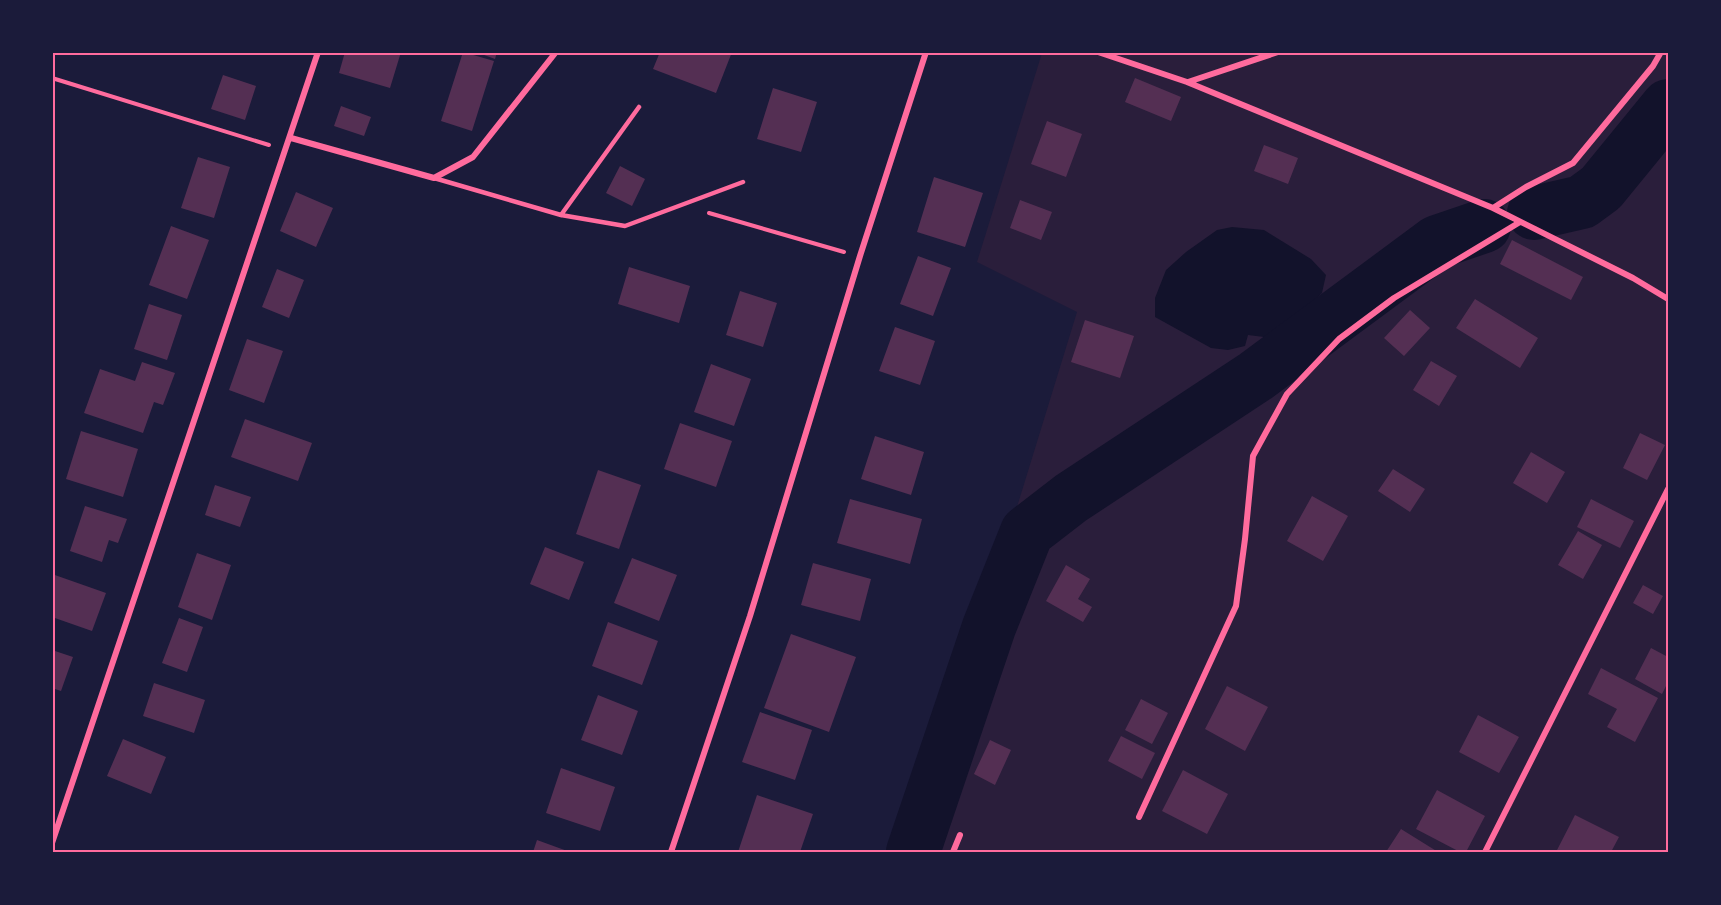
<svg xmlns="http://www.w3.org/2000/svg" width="1721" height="905" viewBox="0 0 1721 905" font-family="'Times New Roman',serif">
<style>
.green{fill:#2a1e3b}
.water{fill:#12122b}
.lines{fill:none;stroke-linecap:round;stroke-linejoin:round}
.river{stroke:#12122b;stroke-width:54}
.building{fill:#542f53}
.path{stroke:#ff6b9d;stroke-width:4}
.service{stroke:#ff6b9d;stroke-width:4.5}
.minor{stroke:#ff6b9d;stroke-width:6}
.neatline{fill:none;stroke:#ff6b9d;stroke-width:2}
</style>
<rect width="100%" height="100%" fill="#1b1b3a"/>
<path class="green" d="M 1042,53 L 1668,53 L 1668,852 L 926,852 L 965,676 L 1077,312 L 977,262 Z"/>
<path class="water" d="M 1232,227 L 1264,230 L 1311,259 L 1326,275 L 1322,293 L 1273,338 L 1248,335 L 1245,346 L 1228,350 L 1211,348 L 1155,317 L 1155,298 L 1166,270 L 1186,252 L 1217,230 Z"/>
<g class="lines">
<path class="river" d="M 1534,213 L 1582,202 L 1601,188 L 1668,106
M 913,852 L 989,627 L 1027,532 L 1071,498 L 1256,376 L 1437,242 L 1484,226"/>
</g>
<path class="building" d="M 345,52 L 401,52 L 390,88 L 339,73 Z
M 463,52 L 494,61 L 472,131 L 441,121 Z
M 476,52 L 497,52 L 495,59 Z
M 660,52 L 732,52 L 716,93 L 653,69 Z
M 223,75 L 256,86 L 245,120 L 211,109 Z
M 1135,78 L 1181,97 L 1171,121 L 1125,102 Z
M 773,88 L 817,102 L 801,152 L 757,139 Z
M 341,106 L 371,117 L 364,136 L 334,126 Z
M 1047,121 L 1082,134 L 1066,177 L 1031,164 Z
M 1264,145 L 1298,158 L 1288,184 L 1254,171 Z
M 198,157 L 230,167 L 214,218 L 181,208 Z
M 620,166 L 645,179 L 632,206 L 606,193 Z
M 934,177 L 983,193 L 965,247 L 917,232 Z
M 296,192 L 333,208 L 316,247 L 280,231 Z
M 1020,200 L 1052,212 L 1041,240 L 1010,228 Z
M 171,226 L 209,240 L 187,299 L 149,285 Z
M 1512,240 L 1583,277 L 1571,300 L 1500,264 Z
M 918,256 L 951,268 L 933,316 L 900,304 Z
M 629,267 L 690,286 L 679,323 L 618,304 Z
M 277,269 L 304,280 L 289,318 L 262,307 Z
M 740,291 L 777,303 L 763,347 L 726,335 Z
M 1475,299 L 1538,338 L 1520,368 L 1456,328 Z
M 149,304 L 182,315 L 167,360 L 134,349 Z
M 1410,310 L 1430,328 L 1404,356 L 1384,338 Z
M 1085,320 L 1134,336 L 1120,378 L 1071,362 Z
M 895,327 L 935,341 L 920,385 L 879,371 Z
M 247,339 L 283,351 L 264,403 L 229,390 Z
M 1431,361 L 1457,376 L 1439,406 L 1413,390 Z
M 142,362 L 175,373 L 163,405 L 154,402 L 143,433 L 84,413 L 100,369 L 135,381 Z
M 711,364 L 751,379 L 734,426 L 694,412 Z
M 245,419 L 312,443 L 298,481 L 231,457 Z
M 680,423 L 732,441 L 716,487 L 664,469 Z
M 81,431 L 138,449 L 123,497 L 66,479 Z
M 1640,433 L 1665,445 L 1647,480 L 1623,468 Z
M 875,436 L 924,452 L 911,495 L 861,479 Z
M 1531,452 L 1565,472 L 1547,503 L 1513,483 Z
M 1393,469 L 1425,489 L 1410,512 L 1378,491 Z
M 598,470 L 641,485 L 619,549 L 576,534 Z
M 215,485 L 251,497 L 240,527 L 205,515 Z
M 1312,496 L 1348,516 L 1323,561 L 1287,541 Z
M 850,499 L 922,519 L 910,564 L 837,543 Z
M 1591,499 L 1634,521 L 1620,548 L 1577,527 Z
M 85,506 L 127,519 L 118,543 L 109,540 L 102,562 L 70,551 Z
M 1578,531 L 1602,545 L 1583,579 L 1558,565 Z
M 545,547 L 584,562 L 569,600 L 530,584 Z
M 197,553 L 231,565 L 212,620 L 178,607 Z
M 632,558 L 677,575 L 659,621 L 614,603 Z
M 813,563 L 871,579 L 860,621 L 801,605 Z
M 1066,565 L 1090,579 L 1078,599 L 1092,607 L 1083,622 L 1046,601 Z
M 52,574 L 106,593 L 92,631 L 52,617 Z
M 1643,585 L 1663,596 L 1653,614 L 1633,603 Z
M 179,618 L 203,627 L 187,672 L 162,663 Z
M 608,622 L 658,641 L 642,685 L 592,666 Z
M 791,634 L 856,657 L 829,732 L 764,708 Z
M 1651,648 L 1668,657 L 1668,682 L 1662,694 L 1635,679 Z
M 52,650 L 73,657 L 61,691 L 52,688 Z
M 1601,668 L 1658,698 L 1635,742 L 1607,727 L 1617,709 L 1588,694 Z
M 154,683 L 205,700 L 194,733 L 143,716 Z
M 1227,686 L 1268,707 L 1245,751 L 1205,729 Z
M 598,695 L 638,711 L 622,755 L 581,740 Z
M 1141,699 L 1168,713 L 1152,744 L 1125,730 Z
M 760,712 L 812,730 L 795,780 L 742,762 Z
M 1478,715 L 1519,737 L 1499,773 L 1459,752 Z
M 1121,736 L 1155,753 L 1142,779 L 1108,761 Z
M 123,739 L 166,757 L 151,794 L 107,776 Z
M 990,740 L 1011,750 L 995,785 L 974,774 Z
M 561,768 L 615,787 L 600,831 L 546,813 Z
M 1183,770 L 1228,794 L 1207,834 L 1162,811 Z
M 1437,790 L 1485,816 L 1466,852 L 1460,852 L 1416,829 Z
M 757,795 L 813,814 L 800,852 L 738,852 Z
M 1575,815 L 1619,837 L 1611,852 L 1556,852 Z
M 1401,829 L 1438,852 L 1386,852 Z
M 537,840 L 570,852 L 533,852 Z"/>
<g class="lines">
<path class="path" d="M 52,78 L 269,145
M 709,213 L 844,252"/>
<path class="service" d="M 434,178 L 561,215 L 625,226 L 743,182
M 561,215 L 639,107"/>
<path class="minor" d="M 1098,52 L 1187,82 L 1493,208 L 1633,278 L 1668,299
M 1188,82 L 1278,52
M 291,138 L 434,178 L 473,157 L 556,52
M 1493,208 L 1526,187 L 1573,163 L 1653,66 L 1661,52
M 1139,817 L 1236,606 L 1245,539 L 1253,456 L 1287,394 L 1339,339 L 1394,298 L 1520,222
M 52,843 L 318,52
M 671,852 L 750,616 L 860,256 L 926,52
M 953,852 L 960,835
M 1485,852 L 1668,489"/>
</g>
<rect width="1721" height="905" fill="none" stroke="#1b1b3a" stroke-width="108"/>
<rect x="54" y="54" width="1613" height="797" class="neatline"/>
</svg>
